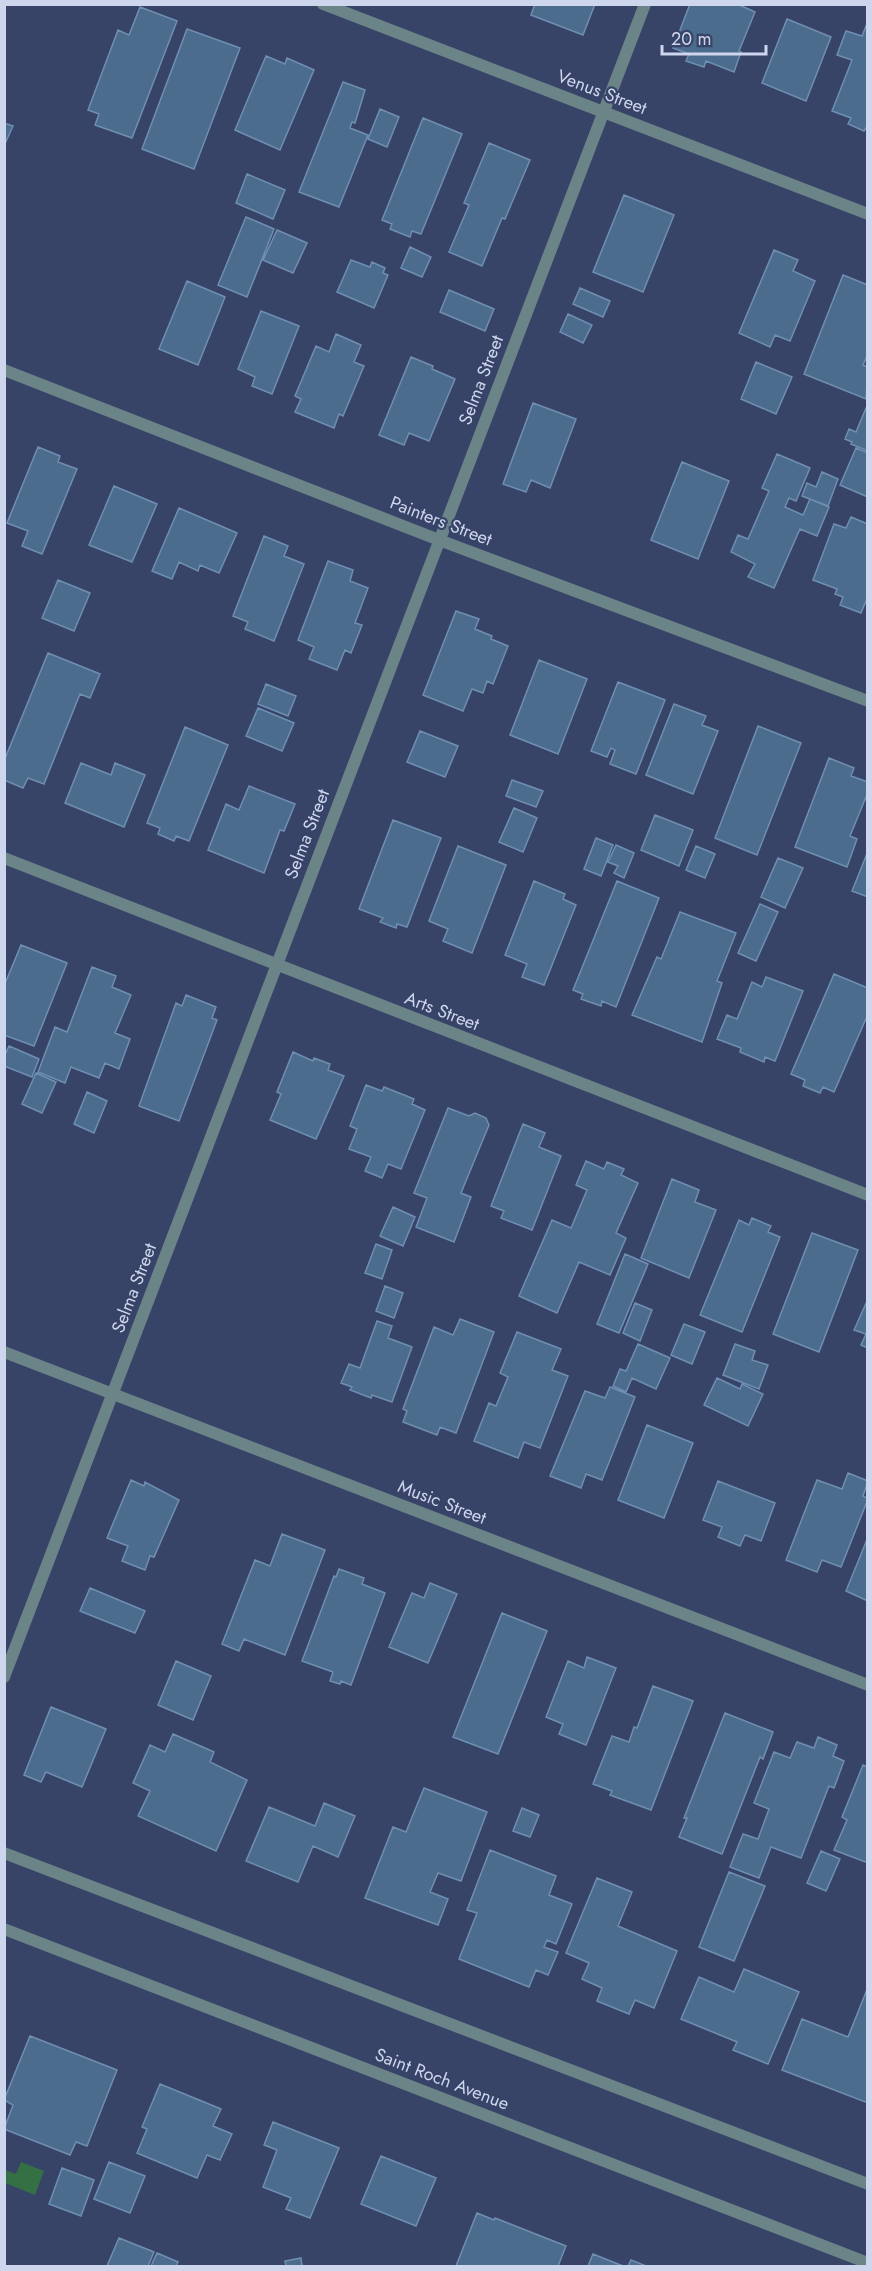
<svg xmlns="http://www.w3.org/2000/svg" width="872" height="2271" viewBox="0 0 872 2271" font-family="Jost,sans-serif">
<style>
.water{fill:#347044}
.building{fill:#4c6c8d;stroke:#6f8fb2;stroke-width:1.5}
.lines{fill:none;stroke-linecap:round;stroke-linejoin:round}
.street{stroke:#6b8488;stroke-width:12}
.labels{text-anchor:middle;stroke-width:4.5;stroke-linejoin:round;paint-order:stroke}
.street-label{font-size:18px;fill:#ced6ed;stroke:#384368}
</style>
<rect width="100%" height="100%" fill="#384368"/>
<path class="water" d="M 21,2162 L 44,2171 L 35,2195 L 5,2183 L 5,2170 L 16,2174 Z"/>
<path class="building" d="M 535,4 L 595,4 L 583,35 L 531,15 Z
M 690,4 L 737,4 L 755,12 L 739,51 L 741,52 L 734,72 L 706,61 L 704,67 L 686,61 L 689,54 L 673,48 Z
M 140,7 L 177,21 L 132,138 L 95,125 L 99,114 L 88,110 L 118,30 L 129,35 Z
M 787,19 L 831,37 L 806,101 L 762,83 Z
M 868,21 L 868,125 L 864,131 L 848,124 L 851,118 L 832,111 L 852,60 L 837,55 L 846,31 L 862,36 Z
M 187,29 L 240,48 L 194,169 L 142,149 Z
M 266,56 L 285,64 L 287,58 L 314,70 L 280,150 L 235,130 Z
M 343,82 L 365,90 L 355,123 L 352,122 L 350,128 L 368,135 L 339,207 L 299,192 Z
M 380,109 L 399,117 L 387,147 L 368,139 Z
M 423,118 L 462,134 L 421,234 L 412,231 L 410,237 L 390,229 L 392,224 L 382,220 Z
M 4,123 L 13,126 L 4,146 Z
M 489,143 L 530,160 L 505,219 L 502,218 L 482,266 L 449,252 L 469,205 L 464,203 Z
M 247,174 L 285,190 L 273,219 L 236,203 Z
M 624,195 L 674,215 L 643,292 L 593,272 Z
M 246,217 L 274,229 L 247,297 L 218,285 Z
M 277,230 L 307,243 L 293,273 L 263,260 Z
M 410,247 L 431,257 L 422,277 L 401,268 Z
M 774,250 L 798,260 L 793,271 L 815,281 L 790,341 L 775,335 L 770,347 L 739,333 Z
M 351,260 L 370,267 L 372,262 L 385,268 L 383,273 L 388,275 L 374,308 L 337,292 Z
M 843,275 L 868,285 L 868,354 L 863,365 L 868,367 L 866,399 L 804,374 Z
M 187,281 L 225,297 L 198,365 L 159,349 Z
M 580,288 L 610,301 L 603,317 L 573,304 Z
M 449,290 L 494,309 L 485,331 L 440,312 Z
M 261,311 L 299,326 L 272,394 L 252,386 L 255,377 L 238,369 Z
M 568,314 L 592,325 L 583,343 L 560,332 Z
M 336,334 L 361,345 L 354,362 L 364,366 L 343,416 L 339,414 L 334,428 L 295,412 L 301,399 L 295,396 L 316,346 L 329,352 Z
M 411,357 L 433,366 L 432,369 L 455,379 L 429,441 L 409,433 L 404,445 L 379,435 Z
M 756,362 L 792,377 L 776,414 L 741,399 Z
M 533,403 L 576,419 L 550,488 L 531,480 L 526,492 L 503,484 Z
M 866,408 L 868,408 L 868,451 L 851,444 L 852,442 L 845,439 L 849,429 L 856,432 Z
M 38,447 L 60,456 L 58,462 L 77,469 L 42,554 L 22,546 L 28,531 L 7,523 Z
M 856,448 L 868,453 L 868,497 L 840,485 Z
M 777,454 L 810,468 L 796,501 L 789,498 L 785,507 L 803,515 L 810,499 L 829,507 L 817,536 L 800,529 L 774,588 L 748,577 L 755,564 L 731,552 L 738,535 L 748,539 L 769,491 L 762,488 Z
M 682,462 L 729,481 L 698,559 L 651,540 Z
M 822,472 L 838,479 L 828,506 L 802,496 L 807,483 L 816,487 Z
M 114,486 L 157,504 L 132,562 L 89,545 Z
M 179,508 L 237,533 L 219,573 L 200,565 L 198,571 L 179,562 L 172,579 L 152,571 Z
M 851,517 L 868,524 L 868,596 L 861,613 L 840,605 L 843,597 L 835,594 L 837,589 L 813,580 L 834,524 L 846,528 Z
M 264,536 L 288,546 L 284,556 L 304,564 L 274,641 L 245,629 L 248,622 L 233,616 Z
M 328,561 L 353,570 L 350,581 L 368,588 L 355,623 L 362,625 L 351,653 L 345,650 L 337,670 L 309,659 L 314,647 L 298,640 Z
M 58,580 L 90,593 L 74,631 L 42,618 Z
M 456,611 L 479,619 L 475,629 L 492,636 L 491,639 L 508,646 L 493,684 L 487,681 L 483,693 L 472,689 L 463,711 L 423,695 Z
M 48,653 L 100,674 L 90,698 L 80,694 L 44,784 L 28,778 L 23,788 L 4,780 L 4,761 Z
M 539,660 L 587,679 L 558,754 L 510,735 Z
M 618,682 L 665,700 L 636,774 L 610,764 L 615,750 L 611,748 L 607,757 L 591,751 Z
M 266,684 L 296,696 L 288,716 L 258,704 Z
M 674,704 L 706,716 L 702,725 L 718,731 L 693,794 L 646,775 Z
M 258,708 L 294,723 L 282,751 L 246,736 Z
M 758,726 L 801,743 L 757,855 L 715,838 Z
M 185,727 L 228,745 L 189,841 L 176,836 L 174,841 L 158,834 L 160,828 L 147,823 Z
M 420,731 L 458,746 L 445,777 L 407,762 Z
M 829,758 L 854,768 L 851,776 L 868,782 L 868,792 L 850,836 L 857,839 L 847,867 L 795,847 Z
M 81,763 L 111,775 L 115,763 L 145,775 L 124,827 L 65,803 Z
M 512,780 L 543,791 L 536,807 L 506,796 Z
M 249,786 L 295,804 L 284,831 L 280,830 L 264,873 L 208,850 L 226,804 L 239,810 Z
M 514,808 L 537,818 L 523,852 L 499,842 Z
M 655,815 L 693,830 L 679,866 L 641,850 Z
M 393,820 L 441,838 L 407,927 L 397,924 L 396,928 L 380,922 L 383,918 L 359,909 Z
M 596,838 L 613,845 L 601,876 L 584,869 Z
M 616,845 L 634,853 L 624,878 L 614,873 L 618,866 L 608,862 Z
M 458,846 L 506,865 L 472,953 L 443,941 L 448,929 L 429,921 Z
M 696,846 L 715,854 L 705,878 L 686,870 Z
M 868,851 L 868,897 L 852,891 Z
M 778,858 L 803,868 L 785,908 L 761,897 Z
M 534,881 L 565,894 L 563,899 L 576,905 L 544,985 L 522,977 L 527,964 L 505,955 Z
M 617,881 L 659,898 L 616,1007 L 602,1001 L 601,1006 L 581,999 L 583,994 L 573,990 Z
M 760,904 L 778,912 L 756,961 L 738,953 Z
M 680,912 L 736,933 L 717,981 L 722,983 L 702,1042 L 632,1015 L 657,957 L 661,959 Z
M 21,945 L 67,963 L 34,1046 L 4,1035 L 4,986 Z
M 92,967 L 116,976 L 112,987 L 131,995 L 115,1033 L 130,1039 L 119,1069 L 105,1063 L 99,1078 L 71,1067 L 65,1083 L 38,1072 L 55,1027 L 67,1032 Z
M 834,974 L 868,988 L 868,1014 L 834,1092 L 823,1087 L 820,1093 L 803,1086 L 805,1080 L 791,1074 Z
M 766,977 L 803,991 L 775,1061 L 765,1057 L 764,1062 L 740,1052 L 741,1048 L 717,1039 L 727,1015 L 737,1019 L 752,982 L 762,987 Z
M 186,995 L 216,1007 L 212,1018 L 217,1020 L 179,1121 L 139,1106 L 176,1003 L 182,1006 Z
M 9,1046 L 39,1059 L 32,1077 L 4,1066 L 4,1057 Z
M 293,1052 L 313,1061 L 314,1058 L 330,1064 L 328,1070 L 344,1076 L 316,1139 L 270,1120 L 281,1094 L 277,1092 Z
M 36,1073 L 56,1082 L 42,1113 L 22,1104 Z
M 366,1085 L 382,1091 L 384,1087 L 414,1099 L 412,1104 L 425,1110 L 401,1169 L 388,1164 L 382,1178 L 365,1171 L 371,1157 L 349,1149 L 357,1129 L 350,1126 Z
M 87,1092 L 107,1101 L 94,1133 L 74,1124 Z
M 448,1108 L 469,1116 L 475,1113 L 486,1118 L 489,1125 L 461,1193 L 471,1197 L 454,1242 L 416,1227 L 427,1198 L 414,1193 Z
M 523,1124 L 545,1133 L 539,1147 L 561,1156 L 532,1230 L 501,1218 L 504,1211 L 491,1206 Z
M 586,1161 L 604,1169 L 607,1162 L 624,1169 L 621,1175 L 638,1183 L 616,1233 L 626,1238 L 610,1275 L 579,1262 L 557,1313 L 519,1296 L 552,1220 L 571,1228 L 587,1190 L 576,1185 Z
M 672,1179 L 699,1190 L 695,1202 L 716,1210 L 689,1278 L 641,1258 Z
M 393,1207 L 415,1217 L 403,1246 L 380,1236 Z
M 752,1218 L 771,1226 L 768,1232 L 780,1237 L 742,1332 L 700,1315 L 739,1220 L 749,1225 Z
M 812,1233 L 858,1250 L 819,1352 L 773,1334 Z
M 376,1244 L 392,1250 L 382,1279 L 365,1273 Z
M 625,1254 L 648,1264 L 619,1333 L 597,1324 Z
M 385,1286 L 403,1293 L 394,1318 L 376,1311 Z
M 868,1299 L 868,1348 L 861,1345 L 866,1334 L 854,1330 Z
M 635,1303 L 652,1310 L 640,1341 L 623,1333 Z
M 460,1319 L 494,1332 L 456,1433 L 440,1427 L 437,1435 L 403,1422 L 407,1411 L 403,1409 L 434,1327 L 453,1335 Z
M 377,1321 L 392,1326 L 388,1338 L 412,1347 L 392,1402 L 372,1395 L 371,1398 L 350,1390 L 352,1387 L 341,1383 L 349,1364 L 360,1368 Z
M 684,1324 L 705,1332 L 692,1364 L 671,1355 Z
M 517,1332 L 561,1349 L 552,1370 L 568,1376 L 540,1448 L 524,1442 L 518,1458 L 474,1441 L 489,1403 L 496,1406 L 508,1377 L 500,1373 Z
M 638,1344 L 670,1358 L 656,1389 L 632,1378 L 626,1392 L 613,1386 L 620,1369 L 626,1371 Z
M 735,1344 L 755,1351 L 752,1360 L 768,1365 L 759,1389 L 723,1375 Z
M 717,1378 L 740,1389 L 742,1384 L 763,1394 L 748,1426 L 704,1405 Z
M 610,1387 L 635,1397 L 602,1480 L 586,1474 L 581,1488 L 550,1476 L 585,1391 L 605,1398 Z
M 647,1425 L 693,1443 L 664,1518 L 618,1500 Z
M 848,1473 L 868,1481 L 863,1496 L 868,1499 L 841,1567 L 822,1560 L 817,1572 L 786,1560 L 817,1480 L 842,1489 Z
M 131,1480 L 144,1486 L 145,1482 L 179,1500 L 154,1557 L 150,1556 L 145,1570 L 122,1561 L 128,1546 L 107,1538 Z
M 718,1481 L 775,1503 L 761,1541 L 745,1535 L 740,1546 L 718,1537 L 722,1527 L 703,1520 Z
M 282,1534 L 325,1550 L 285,1655 L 244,1639 L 239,1651 L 222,1644 L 255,1560 L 270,1566 Z
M 868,1537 L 868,1601 L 846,1591 Z
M 339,1569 L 364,1578 L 362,1584 L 385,1593 L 351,1685 L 341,1681 L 340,1684 L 330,1681 L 333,1672 L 302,1661 L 334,1576 L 336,1577 Z
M 430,1583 L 457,1594 L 428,1663 L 389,1647 L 412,1593 L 424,1598 Z
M 90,1588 L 145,1611 L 135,1633 L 80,1611 Z
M 502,1613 L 547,1631 L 498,1754 L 453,1737 Z
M 587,1657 L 616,1668 L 586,1745 L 559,1734 L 563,1724 L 546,1717 L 568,1661 L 584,1668 Z
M 176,1661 L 211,1676 L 193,1720 L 158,1705 Z
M 653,1686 L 693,1701 L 651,1810 L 610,1795 L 612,1791 L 593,1784 L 612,1736 L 629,1742 L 634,1727 L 637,1728 Z
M 51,1707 L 106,1729 L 82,1787 L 46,1772 L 41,1782 L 24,1775 Z
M 725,1713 L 773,1732 L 763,1759 L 760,1757 L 722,1854 L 679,1837 L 687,1818 L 684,1818 Z
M 173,1734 L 214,1752 L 210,1762 L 247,1780 L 216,1851 L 138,1816 L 150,1791 L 133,1783 L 150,1745 L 165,1752 Z
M 818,1737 L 837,1745 L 833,1756 L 844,1761 L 834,1788 L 829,1786 L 801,1858 L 771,1847 L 759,1878 L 730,1867 L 743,1834 L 758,1839 L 769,1809 L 754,1803 L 774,1752 L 790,1758 L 797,1742 L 814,1748 Z
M 863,1765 L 868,1767 L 868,1863 L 834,1850 L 847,1820 L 842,1817 Z
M 424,1788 L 487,1812 L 461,1881 L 438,1873 L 430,1892 L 448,1899 L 438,1925 L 365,1898 L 393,1827 L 406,1832 Z
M 324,1803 L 355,1816 L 338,1857 L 313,1846 L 298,1882 L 246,1861 L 269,1807 L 315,1826 Z
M 522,1808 L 539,1815 L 530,1837 L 513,1831 Z
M 490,1850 L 556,1876 L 549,1895 L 572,1904 L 556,1944 L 547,1940 L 544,1947 L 558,1952 L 548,1975 L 536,1970 L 529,1987 L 459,1959 L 477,1913 L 467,1910 Z
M 821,1851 L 840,1859 L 826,1891 L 807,1883 Z
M 729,1872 L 765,1886 L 734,1961 L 699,1947 Z
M 597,1878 L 632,1892 L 618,1926 L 677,1951 L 654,2008 L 635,2000 L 629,2014 L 597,2001 L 602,1988 L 582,1979 L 589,1963 L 566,1953 Z
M 744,1969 L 799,1992 L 768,2064 L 733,2050 L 737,2042 L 681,2019 L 699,1977 L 734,1992 Z
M 868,1987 L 868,2103 L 782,2070 L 802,2019 L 848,2037 Z
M 30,2036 L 117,2070 L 87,2146 L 76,2142 L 70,2155 L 4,2129 L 13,2105 L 4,2100 Z
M 160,2084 L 221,2109 L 213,2126 L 232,2134 L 220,2160 L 207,2155 L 197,2178 L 137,2153 L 147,2129 L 142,2127 Z
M 273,2122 L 339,2148 L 310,2218 L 286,2209 L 291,2198 L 263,2187 L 277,2150 L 264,2145 Z
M 381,2156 L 436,2178 L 416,2226 L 361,2204 Z
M 109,2162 L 145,2176 L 130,2213 L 94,2199 Z
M 62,2168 L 94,2180 L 81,2216 L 49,2204 Z
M 477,2213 L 494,2220 L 495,2218 L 566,2246 L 558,2266 L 456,2266 Z
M 119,2238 L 154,2252 L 148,2266 L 107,2266 Z
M 157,2253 L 178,2262 L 176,2266 L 151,2266 Z
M 593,2254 L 623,2266 L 588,2266 Z
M 301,2258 L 302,2266 L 286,2266 L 285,2261 Z
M 631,2260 L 646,2266 L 628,2266 Z"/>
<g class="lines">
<path class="street" d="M 323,4 L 868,214
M 4,370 L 439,540 L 868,701
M 4,858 L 868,1195
M 4,1352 L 868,1685
M 4,1677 L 645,4
M 4,1853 L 868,2184
M 4,1929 L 868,2263"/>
</g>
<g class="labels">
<g class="street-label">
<text transform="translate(602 92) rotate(21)" y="6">Venus Street</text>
<text transform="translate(481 380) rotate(-69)" y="6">Selma Street</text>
<text transform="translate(441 521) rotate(21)" y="6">Painters Street</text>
<text transform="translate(307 834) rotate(-69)" y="6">Selma Street</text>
<text transform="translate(442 1011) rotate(21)" y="6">Arts Street</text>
<text transform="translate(134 1288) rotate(-69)" y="6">Selma Street</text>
<text transform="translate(442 1502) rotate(21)" y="6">Music Street</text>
<text transform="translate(442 2079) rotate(21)" y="6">Saint Roch Avenue</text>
</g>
</g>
<rect width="872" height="2271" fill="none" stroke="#ced6ed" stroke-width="12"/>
<path d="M662 45v9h104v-9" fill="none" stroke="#ced6ed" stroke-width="3"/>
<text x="671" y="45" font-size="18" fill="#ced6ed" stroke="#384368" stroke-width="4.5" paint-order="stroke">20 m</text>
</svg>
